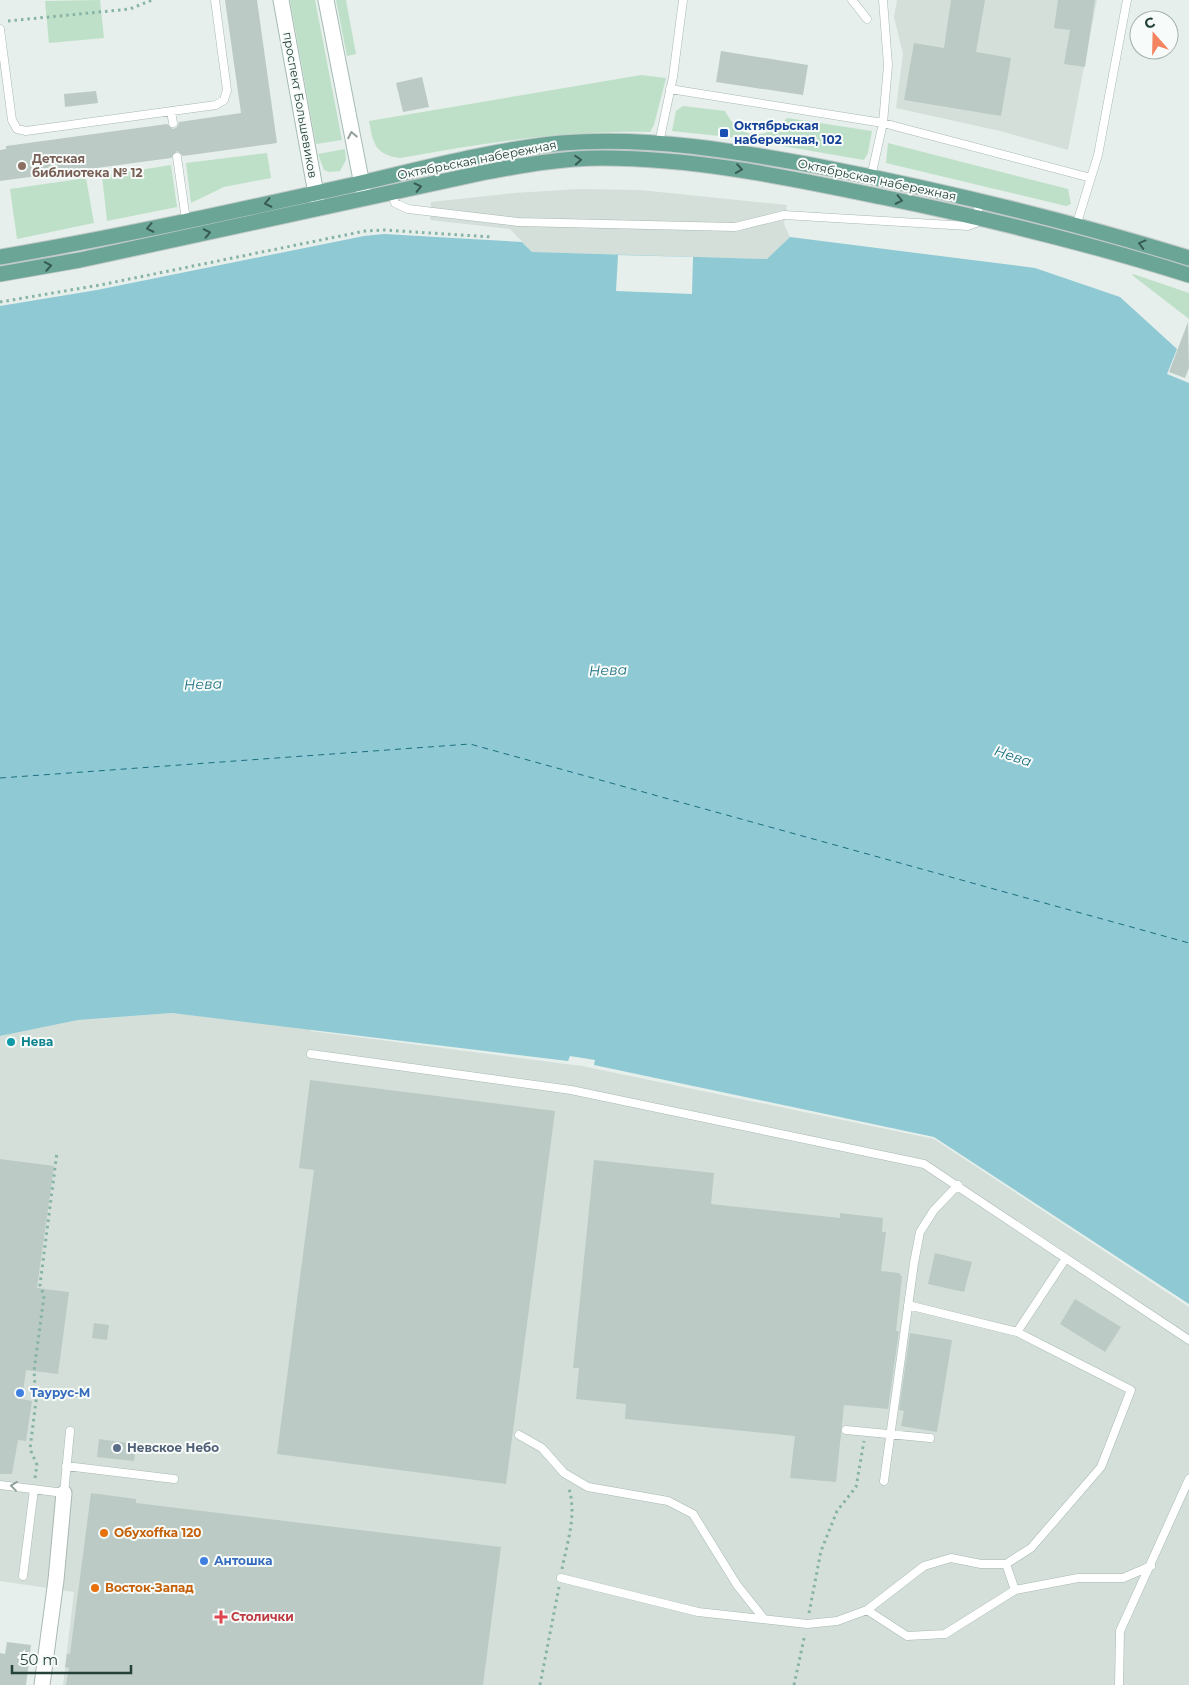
<svg xmlns="http://www.w3.org/2000/svg" width="1189" height="1685" viewBox="0 0 1189 1685" font-family="Montserrat,sans-serif">
<style>
.built{fill:#d4dfda}
.green{fill:#bfe0c8}
.water{fill:#8ec9d4}
.pier{fill:#e6efeb}
.lines{fill:none;stroke-linecap:round;stroke-linejoin:round}
.ferry{stroke:#1c6f80;stroke-width:1;stroke-dasharray:6 5;stroke-linecap:butt}
.building{fill:#bbcac4}
.lane-casing{stroke:#a8b8b2;stroke-width:9}
.street-casing{stroke:#a8b8b2;stroke-width:17}
.secondary-casing{stroke:#a4bbb3;stroke-width:17}
.primary-casing{stroke:#c2cac8;stroke-width:17}
.path{stroke:#86b3a5;stroke-width:3;stroke-dasharray:2.5 4;stroke-linecap:butt}
.lane{stroke:#fff;stroke-width:8}
.street{stroke:#fff;stroke-width:15}
.secondary{stroke:#fff;stroke-width:15}
.primary{stroke:#6aa596;stroke-width:15}
.oneway{stroke:#92a09c}
.oneway2{stroke:#365b51}
.transit-dot{fill:#1a4fb4;stroke:#f7fbf9;stroke-width:2}
.education-dot{fill:#8d6e63;stroke:#f7fbf9;stroke-width:2}
.culture-dot{fill:#0f9aa8;stroke:#f7fbf9;stroke-width:2}
.shop-dot{fill:#3f7fe0;stroke:#f7fbf9;stroke-width:2}
.service-dot{fill:#5c6f8a;stroke:#f7fbf9;stroke-width:2}
.food-dot{fill:#e8710a;stroke:#f7fbf9;stroke-width:2}
.health-dot{fill:#e0444e;stroke:#f7fbf9;stroke-width:2}
.labels{text-anchor:middle;stroke-width:4;stroke-linejoin:round;paint-order:stroke}
.street-label{font-size:12px;fill:#24423a;stroke:#f7fbf9}
.transit-label{font-size:12px;font-weight:bold;fill:#164399;stroke:#f7fbf9;text-anchor:start}
.education-label{font-size:12px;font-weight:bold;fill:#785e54;stroke:#f7fbf9;text-anchor:start}
.culture-label{font-size:12px;font-weight:bold;fill:#0d838f;stroke:#f7fbf9;text-anchor:start}
.shop-label{font-size:12px;font-weight:bold;fill:#366cbe;stroke:#f7fbf9;text-anchor:start}
.service-label{font-size:12px;font-weight:bold;fill:#4e5e75;stroke:#f7fbf9;text-anchor:start}
.food-label{font-size:12px;font-weight:bold;fill:#c56008;stroke:#f7fbf9;text-anchor:start}
.health-label{font-size:12px;font-weight:bold;fill:#be3a42;stroke:#f7fbf9;text-anchor:start}
.water-label{font-size:14px;font-style:italic;fill:#1c6f80;stroke:#f7fbf9}
</style>
<rect width="100%" height="100%" fill="#e6efeb"/>
<path class="built" d="M 897,0 L 1097,0 L 1068,150 L 1000,131 L 896,108 L 903,54 L 894,17 Z
M 579,189 L 640,190 L 787,205 L 784,224 L 790,237 L 768,259 L 532,252 L 510,229 L 430,220 L 431,202 L 514,193 Z
M 172,1013 L 310,1028 L 311,1031 L 582,1066 L 934,1139 L 1189,1307 L 1189,1685 L 63,1685 L 74,1592 L 0,1581 L 0,1036 L 78,1020 Z"/>
<path class="green" d="M 100,0 L 104,38 L 49,43 L 45,1 Z
M 290,0 L 315,0 L 342,140 L 316,144 Z
M 336,0 L 346,0 L 356,54 L 347,56 Z
M 641,75 L 666,78 L 654,125 L 650,132 C 565,130 484,143 400,158 C 375,155 373,143 369,121 Z
M 683,106 L 725,111 C 740,141 766,141 787,118 L 872,131 L 868,153 L 864,160 L 730,137 L 730,131 L 720,130 L 719,136 L 672,131 L 676,111 Z
M 888,143 L 1068,189 L 1071,204 L 1066,206 L 886,163 Z
M 345,149 L 346,160 L 340,171 L 329,172 L 324,170 L 318,154 Z
M 267,153 L 271,178 L 224,187 L 191,203 L 186,163 Z
M 171,165 L 177,207 L 107,221 L 102,176 Z
M 86,178 L 94,223 L 17,239 L 10,189 Z
M 1133,274 L 1189,293 L 1189,319 L 1132,275 Z"/>
<path class="water" d="M 384,234 L 522,242 L 532,252 L 767,259 L 790,237 L 1035,268 L 1120,297 L 1177,349 L 1167,374 L 1189,383 L 1189,1304 L 934,1137 L 594,1065 L 595,1060 L 570,1056 L 568,1061 L 172,1013 L 78,1020 L 0,1036 L 0,306 L 97,290 L 364,236 Z"/>
<path class="pier" d="M 618,255 L 693,257 L 692,294 L 616,291 Z"/>
<g class="lines">
<path class="ferry" d="M 0,778 L 470,744 L 1189,943"/>
</g>
<path class="building" d="M 225,0 L 257,0 L 277,143 L 183,156 L 177,151 L 171,158 L 0,181 L 0,150 L 6,149 L 6,146 L 167,124 L 173,129 L 177,127 L 179,122 L 241,113 Z
M 951,0 L 985,0 L 976,52 L 1011,58 L 1001,116 L 904,100 L 914,43 L 944,48 Z
M 1058,0 L 1095,0 L 1085,67 L 1064,64 L 1070,30 L 1054,28 Z
M 721,51 L 808,65 L 803,95 L 716,82 Z
M 422,77 L 429,107 L 403,112 L 396,83 Z
M 96,91 L 98,103 L 65,107 L 64,94 Z
M 1188,322 L 1189,368 L 1185,378 L 1169,372 Z
M 310,1080 L 555,1111 L 506,1484 L 277,1454 L 314,1170 L 299,1168 Z
M 0,1159 L 54,1166 L 37,1288 L 69,1292 L 58,1374 L 26,1370 L 22,1399 L 32,1401 L 26,1441 L 18,1440 L 12,1474 L 0,1474 Z
M 594,1160 L 714,1173 L 711,1204 L 840,1218 L 840,1213 L 883,1218 L 882,1232 L 886,1232 L 881,1271 L 899,1273 L 902,1277 L 896,1331 L 899,1331 L 888,1409 L 844,1405 L 836,1482 L 790,1478 L 795,1436 L 625,1419 L 626,1404 L 576,1399 L 579,1368 L 573,1368 Z
M 935,1253 L 972,1262 L 964,1292 L 928,1284 Z
M 1075,1299 L 1121,1327 L 1105,1352 L 1060,1324 Z
M 94,1323 L 109,1325 L 107,1340 L 92,1338 Z
M 910,1333 L 952,1340 L 937,1432 L 901,1426 L 904,1411 L 899,1410 Z
M 99,1439 L 136,1444 L 134,1461 L 97,1457 Z
M 91,1493 L 136,1499 L 136,1503 L 501,1547 L 483,1685 L 66,1685 L 69,1668 L 65,1667 L 67,1654 L 70,1654 Z
M 7,1642 L 31,1645 L 26,1685 L 0,1685 L 0,1653 L 5,1654 Z"/>
<g class="lines">
<g class="lane-casing">
<path id="lane" d="M 852,0 L 867,19
M 0,29 L 12,120 L 17,129 L 26,131 L 216,105 L 224,100 L 227,90 L 215,0
M 670,89 L 883,123 L 1091,178
M 171,111 L 173,123
M 659,143 L 673,77 L 683,0
M 177,157 L 186,220
M 871,177 L 883,123 L 888,65 L 883,0
M 392,193 L 395,203 L 408,209 L 518,222 L 735,227 L 784,215 L 968,226 L 976,223 L 979,202
M 1076,226 L 1098,155 L 1127,0
M 311,1054 L 571,1090 L 924,1164 L 1189,1340
M 1017,1332 L 1066,1258
M 846,1430 L 930,1438
M 519,1435 L 542,1448 L 564,1473 L 588,1487 L 668,1501 L 693,1514 L 737,1585 L 764,1619
M 66,1466 L 174,1479
M 884,1481 L 914,1263 L 920,1232 L 934,1210 L 958,1185
M 0,1485 L 64,1493 L 70,1431
M 1006,1564 L 1015,1590
M 23,1576 L 34,1489
M 561,1578 L 698,1612 L 807,1624 L 837,1621 L 867,1610 L 924,1566 L 951,1558 L 981,1564 L 1006,1564 L 1031,1548 L 1101,1467 L 1131,1390 L 1017,1332 L 908,1305
M 867,1610 L 907,1636 L 945,1634 L 1015,1590 L 1078,1578 L 1123,1578 L 1151,1566
M 1119,1685 L 1120,1631 L 1189,1479"/>
</g>
<g class="street-casing">
<path id="street" d="M 42,1685 L 56,1580 L 64,1493"/>
</g>
<g class="secondary-casing">
<path id="secondary" d="M 281,0 L 318,205
M 326,0 L 364,195"/>
</g>
<g class="primary-casing">
<path id="primary" d="M 0,257 C 118,237 235,211 352,185 C 421,169 491,150 562,143 C 649,136 736,151 822,167 C 946,191 1069,221 1189,258
M 0,274 L 80,260 L 486,172 C 524,165 563,158 602,158 C 696,158 790,178 882,197 C 985,218 1088,243 1189,275"/>
</g>
<path class="path" d="M 8,21 L 130,9 L 152,0
M 0,302 L 100,285 L 365,231 L 384,230 L 492,237
M 35,1478 L 37,1465 L 30,1449 L 36,1401 L 34,1371 L 44,1296 L 40,1285 L 57,1152
M 562,1569 C 567,1543 577,1515 569,1489
M 809,1613 L 821,1551 L 837,1511 L 856,1487 L 864,1441
M 540,1685 L 559,1587
M 794,1685 L 805,1634"/>
<use href="#lane" class="lane"/>
<use href="#street" class="street"/>
<use href="#secondary" class="secondary"/>
<use href="#primary" class="primary"/>
</g>
<defs><path id="oneway-chevron" d="M-2-3.5L2.5 0L-2 3.5" fill="none" stroke-width="1.6" stroke-linecap="round" stroke-linejoin="round" transform="scale(1.25)"/></defs>
<g class="oneway">
<use href="#oneway-chevron" transform="translate(352 135) rotate(-101)"/>
<use href="#oneway-chevron" transform="translate(14 1486) rotate(-173)"/>
</g>
<g class="oneway2">
<use href="#oneway-chevron" transform="translate(578 160) rotate(-4)"/>
<use href="#oneway-chevron" transform="translate(739 169) rotate(8)"/>
<use href="#oneway-chevron" transform="translate(418 187) rotate(-13)"/>
<use href="#oneway-chevron" transform="translate(899 200) rotate(12)"/>
<use href="#oneway-chevron" transform="translate(268 203) rotate(168)"/>
<use href="#oneway-chevron" transform="translate(150 228) rotate(168)"/>
<use href="#oneway-chevron" transform="translate(207 233) rotate(-12)"/>
<use href="#oneway-chevron" transform="translate(1142 244) rotate(-165)"/>
<use href="#oneway-chevron" transform="translate(48 266) rotate(-10)"/>
</g>
<rect class="transit-dot" x="719" y="128" width="10" height="10" rx="2.5"/>
<circle class="education-dot" cx="22" cy="166" r="5"/>
<circle class="culture-dot" cx="11" cy="1042" r="5"/>
<g class="shop-dot">
<circle cx="20" cy="1393" r="5"/>
<circle cx="204" cy="1561" r="5"/>
</g>
<circle class="service-dot" cx="117" cy="1448" r="5"/>
<g class="food-dot">
<circle cx="104" cy="1533" r="5"/>
<circle cx="95" cy="1588" r="5"/>
</g>
<path class="health-dot" d="M218.5 1609.5h5v5h5v5h-5v5h-5v-5h-5v-5h5z"/>
<g class="labels">
<g class="street-label">
<text transform="translate(300 105) rotate(80)" y="4">проспект Большевиков</text>
<text transform="translate(477 160) rotate(-11)" y="4">Октябрьская набережная</text>
<text transform="translate(877 180) rotate(12)" y="4">Октябрьская набережная</text>
</g>
<g class="transit-label">
<text x="734" y="130">Октябрьская<tspan x="734" dy="14">набережная, 102</tspan></text>
</g>
<g class="education-label">
<text x="32" y="163">Детская<tspan x="32" dy="14">библиотека № 12</tspan></text>
</g>
<g class="culture-label">
<text x="21" y="1046">Нева</text>
</g>
<g class="shop-label">
<text x="30" y="1397">Таурус-М</text>
<text x="214" y="1565">Антошка</text>
</g>
<g class="service-label">
<text x="127" y="1452">Невское Небо</text>
</g>
<g class="food-label">
<text x="114" y="1537">Обухоffка 120</text>
<text x="105" y="1592">Восток-Запад</text>
</g>
<g class="health-label">
<text x="231" y="1621">Столички</text>
</g>
<g class="water-label">
<text transform="translate(608 670) rotate(-2)" y="5">Нева</text>
<text transform="translate(203 684) rotate(-2)" y="5">Нева</text>
<text transform="translate(1013 756) rotate(18)" y="5">Нева</text>
</g>
</g>
<g transform="translate(1154 35) rotate(340)"><circle r="24" fill="#f7fbf9" stroke="#a3b1ad"/>
<path d="M0-4L9 19L0 12L-9 19Z" fill="#f4845f"/>
<text y="-8" font-size="14" font-weight="bold" text-anchor="middle" fill="#24423a">С</text>
</g>
<path d="M12 1665v8h119v-8" fill="none" stroke="#24423a" stroke-width="2.5"/>
<text x="20" y="1665" font-size="15" fill="#24423a" stroke="#f7fbf9" stroke-width="4" paint-order="stroke">50 m</text>
</svg>
